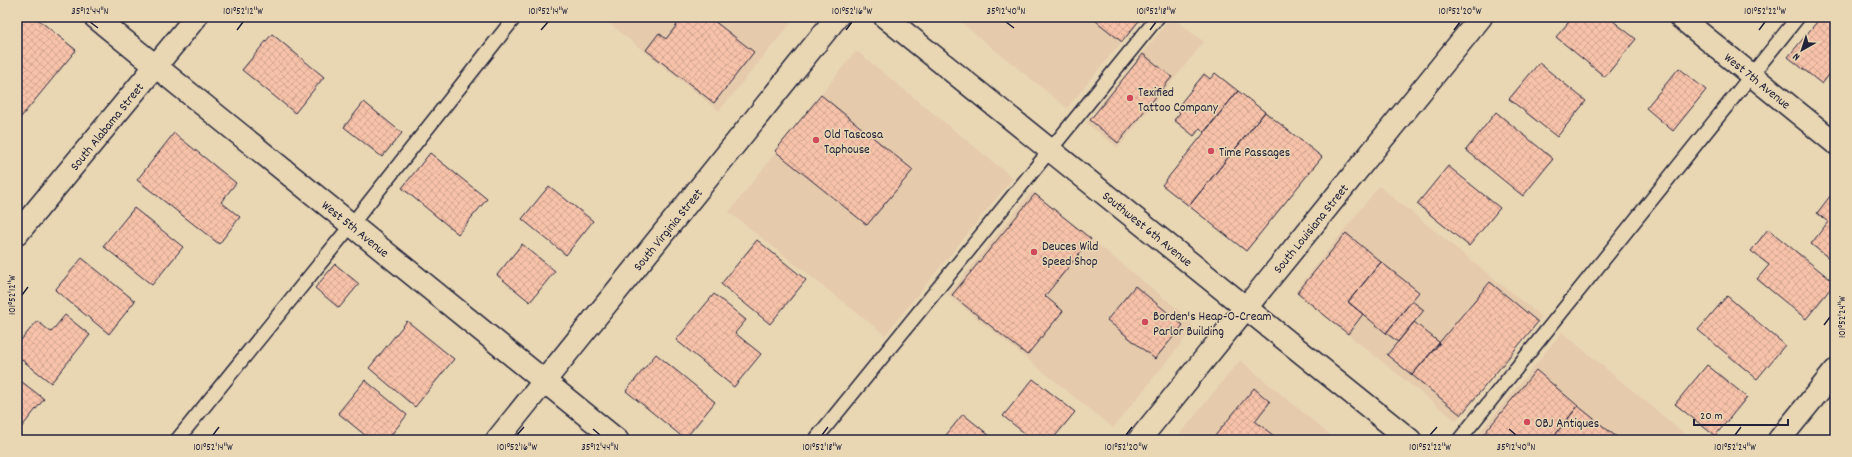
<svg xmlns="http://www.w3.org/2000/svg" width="1852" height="457" viewBox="0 0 1852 457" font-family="Dekko,sans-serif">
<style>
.built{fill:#e5caac}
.building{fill:url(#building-cross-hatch);stroke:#22223b}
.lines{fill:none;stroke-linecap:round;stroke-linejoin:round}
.service-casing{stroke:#22223b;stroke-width:16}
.minor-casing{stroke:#22223b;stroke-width:25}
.primary-casing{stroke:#22223b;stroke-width:25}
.service{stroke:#e9d7b4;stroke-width:13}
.minor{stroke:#e9d7b4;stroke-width:22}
.primary{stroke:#e9d7b4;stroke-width:22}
.ticks{fill:none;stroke:#22223b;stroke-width:1.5}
.poi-dot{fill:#d1495b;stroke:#e9d7b4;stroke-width:1.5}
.labels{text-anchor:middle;stroke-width:3;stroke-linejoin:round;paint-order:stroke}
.street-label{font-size:13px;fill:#22223b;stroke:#e9d7b4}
.poi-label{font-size:13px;fill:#22223b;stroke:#e9d7b4;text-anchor:start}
.neatline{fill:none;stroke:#22223b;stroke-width:1.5}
.ticks-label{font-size:10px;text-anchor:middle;fill:#22223b}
</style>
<defs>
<pattern id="building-cross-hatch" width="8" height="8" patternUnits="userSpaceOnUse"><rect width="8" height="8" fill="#f7c2a9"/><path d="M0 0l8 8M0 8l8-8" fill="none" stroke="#d3a692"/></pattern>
</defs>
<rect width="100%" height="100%" fill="#e9d7b4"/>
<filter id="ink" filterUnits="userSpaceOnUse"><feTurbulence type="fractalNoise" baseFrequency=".025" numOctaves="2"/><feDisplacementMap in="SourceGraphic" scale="8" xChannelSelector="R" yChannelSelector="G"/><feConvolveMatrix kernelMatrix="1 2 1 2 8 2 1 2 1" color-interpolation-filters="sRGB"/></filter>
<g filter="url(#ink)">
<path class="built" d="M 601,17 L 796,17 L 719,111 Z
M 954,17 L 1142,17 L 1067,108 Z
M 1172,17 L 1204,42 L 1118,148 L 1086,123 Z
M 858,52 L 1013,178 L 885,335 L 729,212 L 853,54 Z
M 1379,186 L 1542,317 L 1456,421 L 1295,292 Z
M 1032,191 L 1191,320 L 1193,329 L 1113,428 L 948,295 Z
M 1562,332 L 1692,440 L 1480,440 L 1476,437 Z
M 1240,360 L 1336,440 L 1175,440 Z"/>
<path class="building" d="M 17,17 L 35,17 L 76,50 L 17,122 Z
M 683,17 L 709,17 L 754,52 L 714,103 L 646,50 L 659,33 L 666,39 Z
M 1091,17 L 1142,17 L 1122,42 Z
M 1573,17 L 1608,17 L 1636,39 L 1605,77 L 1556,37 Z
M 1821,17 L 1835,17 L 1835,67 L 1822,84 L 1788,57 Z
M 272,34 L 324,77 L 295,113 L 242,70 Z
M 1143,54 L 1172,77 L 1118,143 L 1090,120 Z
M 1539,63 L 1586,101 L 1557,137 L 1509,99 Z
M 1679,68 L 1706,90 L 1673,131 L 1646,108 Z
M 1215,73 L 1238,91 L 1204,132 L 1200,128 L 1194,136 L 1174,120 L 1180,113 L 1176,109 L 1204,74 L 1210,79 Z
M 1238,91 L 1265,112 L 1189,206 L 1162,185 Z
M 821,95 L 913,170 L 867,225 L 775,151 Z
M 364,102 L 402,133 L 382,157 L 344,127 Z
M 1265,112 L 1322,157 L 1246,251 L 1189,206 Z
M 1496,112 L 1553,159 L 1523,196 L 1466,150 Z
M 174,133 L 236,183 L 221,202 L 240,217 L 219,244 L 137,180 Z
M 430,153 L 487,199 L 458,234 L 402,188 Z
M 1448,166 L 1500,208 L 1469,246 L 1417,204 Z
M 549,186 L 593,221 L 566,255 L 522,219 Z
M 1035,194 L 1091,239 L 1045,296 L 1063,311 L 1027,355 L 952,295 Z
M 1831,195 L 1835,198 L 1835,263 L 1811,244 L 1828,222 L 1817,213 Z
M 134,208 L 183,247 L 152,285 L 103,246 Z
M 1768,229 L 1835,283 L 1806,319 L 1757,279 L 1769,265 L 1751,251 Z
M 1346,233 L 1381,262 L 1348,302 L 1363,314 L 1348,334 L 1297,293 Z
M 757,240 L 806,280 L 770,324 L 721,284 Z
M 522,244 L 555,271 L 530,302 L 497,275 Z
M 82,258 L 135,301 L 109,334 L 55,290 Z
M 1381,262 L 1419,292 L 1386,333 L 1348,302 Z
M 335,264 L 359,284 L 339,308 L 315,288 Z
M 1490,282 L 1538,322 L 1461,415 L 1412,375 Z
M 1135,286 L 1183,325 L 1155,359 L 1107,320 Z
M 714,294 L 746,320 L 735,333 L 761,354 L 734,387 L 676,340 Z
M 1727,296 L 1785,345 L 1757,379 L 1698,330 Z
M 1412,301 L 1424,310 L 1398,342 L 1386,333 Z
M 65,315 L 90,335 L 51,383 L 17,356 L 17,345 L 37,321 L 51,332 Z
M 407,321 L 454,359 L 415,407 L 369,368 Z
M 1414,322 L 1440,343 L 1412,375 L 1387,355 Z
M 656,354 L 715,402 L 685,439 L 626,391 Z
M 1707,365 L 1747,397 L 1715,436 L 1675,404 Z
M 1536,370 L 1578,406 L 1551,440 L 1489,440 L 1483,435 Z
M 17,378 L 44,399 L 17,433 Z
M 1033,379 L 1075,412 L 1052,440 L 1033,440 L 1003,416 Z
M 365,380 L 407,415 L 387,440 L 371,440 L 338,413 Z
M 1254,388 L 1270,402 L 1255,421 L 1279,440 L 1218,440 L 1214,437 Z
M 1578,406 L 1619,439 L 1618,440 L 1551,440 Z
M 963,414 L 995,440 L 942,440 Z"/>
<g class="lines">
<g class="service-casing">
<path id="service" d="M 177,440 L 352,224 L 515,17
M 815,440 L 1158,17
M 1459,440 L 1798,17"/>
</g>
<g class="minor-casing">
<path id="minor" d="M 95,17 L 617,440
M 1680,17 L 1835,143
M 17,234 L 196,17
M 497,440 L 837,17
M 1139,440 L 1481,17
M 1779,440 L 1835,371"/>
</g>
<g class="primary-casing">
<path id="primary" d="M 885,17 L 1410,440"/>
</g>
<use href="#service" class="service"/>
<use href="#minor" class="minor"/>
<use href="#primary" class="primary"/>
</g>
</g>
<path class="ticks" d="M 90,22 L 98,28M 1006,22 L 1014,28M 237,30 L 243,22M 541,30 L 548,22M 846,30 L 852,22M 1150,30 L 1156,22M 1454,30 L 1460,22M 1759,30 L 1765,22M 22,295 L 28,287M 1824,325 L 1830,317M 593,429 L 600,435M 1509,429 L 1516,435M 213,435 L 219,427M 517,435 L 524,427M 822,435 L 828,427M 1126,435 L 1132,427M 1430,435 L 1437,427M 1735,435 L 1741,427"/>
<g class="poi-dot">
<circle cx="1130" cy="98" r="4"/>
<circle cx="816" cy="140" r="4"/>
<circle cx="1211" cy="151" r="4"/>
<circle cx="1034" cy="252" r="4"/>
<circle cx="1145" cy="322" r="4"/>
<circle cx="1527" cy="422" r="4"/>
</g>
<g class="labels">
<g class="street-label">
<text transform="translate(1758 80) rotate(39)" y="5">West 7th Avenue</text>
<text transform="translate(106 126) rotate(-51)" y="5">South Alabama Street</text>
<text transform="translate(356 228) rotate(39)" y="5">West 5th Avenue</text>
<text transform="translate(1148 228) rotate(39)" y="5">Southwest 6th Avenue</text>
<text transform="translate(1310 228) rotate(-51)" y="5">South Louisiana Street</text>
<text transform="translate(667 229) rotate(-51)" y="5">South Virginia Street</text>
</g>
<g class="poi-label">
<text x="1138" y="96">Texified<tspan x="1138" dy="15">Tattoo Company</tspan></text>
<text x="824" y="138">Old Tascosa<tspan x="824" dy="15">Taphouse</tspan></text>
<text x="1219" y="156">Time Passages</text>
<text x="1042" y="250">Deuces Wild<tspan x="1042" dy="15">Speed Shop</tspan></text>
<text x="1153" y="320">Borden's Heap-O-Cream<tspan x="1153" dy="15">Parlor Building</tspan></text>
<text x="1535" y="427">OBJ Antiques</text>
</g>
</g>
<rect width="1852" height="457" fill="none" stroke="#e9d7b4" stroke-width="44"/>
<g transform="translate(1802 50) rotate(219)" stroke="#e9d7b4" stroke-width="3" paint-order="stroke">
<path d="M0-3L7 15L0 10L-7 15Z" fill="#22223b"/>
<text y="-6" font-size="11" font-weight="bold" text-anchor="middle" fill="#22223b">N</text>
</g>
<path d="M1694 419v6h94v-6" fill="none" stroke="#22223b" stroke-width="2"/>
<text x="1700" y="419" font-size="12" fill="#22223b" stroke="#e9d7b4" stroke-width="3" paint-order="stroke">20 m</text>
<rect x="22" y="22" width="1808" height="413" class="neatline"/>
<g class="ticks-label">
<text x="90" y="14">35°12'44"N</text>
<text x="243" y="14">101°52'12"W</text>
<text x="548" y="14">101°52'14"W</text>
<text x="852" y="14">101°52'16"W</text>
<text x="1006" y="14">35°12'40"N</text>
<text x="1156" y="14">101°52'18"W</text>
<text x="1460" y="14">101°52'20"W</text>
<text x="1765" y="14">101°52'22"W</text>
<text transform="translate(11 295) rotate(-90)" y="4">101°52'12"W</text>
<text transform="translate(1841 317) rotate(-90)" y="4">101°52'24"W</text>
<text x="213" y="450">101°52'14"W</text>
<text x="517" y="450">101°52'16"W</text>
<text x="600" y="450">35°12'44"N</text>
<text x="822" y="450">101°52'18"W</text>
<text x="1126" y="450">101°52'20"W</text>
<text x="1430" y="450">101°52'22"W</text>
<text x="1516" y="450">35°12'40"N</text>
<text x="1735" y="450">101°52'24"W</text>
</g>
</svg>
